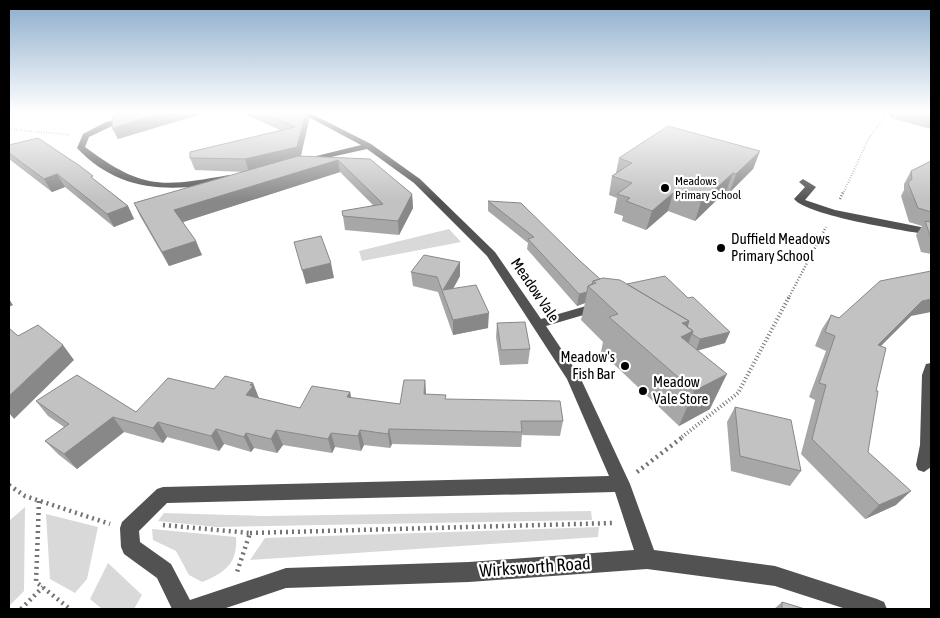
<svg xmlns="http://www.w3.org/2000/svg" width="940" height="618" viewBox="0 0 940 618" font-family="'Asap Condensed',sans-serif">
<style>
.green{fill:#d9d9d9}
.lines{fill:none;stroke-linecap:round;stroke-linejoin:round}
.river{fill:#a0a0a0;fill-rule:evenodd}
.path-far3{stroke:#747474;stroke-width:2;stroke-dasharray:0.5 2;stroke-linecap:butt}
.path-far2{stroke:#747474;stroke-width:2.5;stroke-dasharray:1 2;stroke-linecap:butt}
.path-far1{stroke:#747474;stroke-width:4;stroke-dasharray:1 2.5;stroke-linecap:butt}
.path{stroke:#747474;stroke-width:4.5;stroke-dasharray:2 4;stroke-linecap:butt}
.minor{fill:#525252;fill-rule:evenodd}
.wall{fill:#a7a7a7}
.shaded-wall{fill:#888}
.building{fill:#c2c2c2;stroke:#888}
.poi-dot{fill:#000;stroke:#fff;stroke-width:2}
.labels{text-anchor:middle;stroke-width:4.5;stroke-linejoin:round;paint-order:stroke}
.far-poi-label{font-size:12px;fill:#000;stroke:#fff;text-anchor:start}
.poi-label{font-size:15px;fill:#000;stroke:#fff;text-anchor:start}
.street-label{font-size:15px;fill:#000;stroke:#fff}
.near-street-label{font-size:18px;fill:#000;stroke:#fff}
</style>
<rect width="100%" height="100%" fill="#fff"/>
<path class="green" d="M 449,229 L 461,242 L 362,261 L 359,251 Z
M 25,507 L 24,591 L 9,606 L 9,521 Z
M 591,511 L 592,520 L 216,527 L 158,521 L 164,513 L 263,516 Z
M 46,514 L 98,527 L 87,579 L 75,593 L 50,579 Z
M 599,527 L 598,537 L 250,560 L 265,538 Z
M 152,529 L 236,537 C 238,564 224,573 202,582 L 189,575 L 176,551 L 153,540 Z
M 108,563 L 142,595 L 134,609 L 102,609 L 90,599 Z"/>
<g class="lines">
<path class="river" d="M 888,113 L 931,113 L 931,129 L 891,118 Z"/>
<path class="path-far3" d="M 9,129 L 71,135
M 843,194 L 868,140 L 887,113"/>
<path class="path-far2" d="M 840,199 L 843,192
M 788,299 L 826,227"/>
<path class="path-far1" d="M 682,437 L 738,393 L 789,297"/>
<path class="path" d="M 637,472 L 684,436
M 9,485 L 25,496 L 110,524
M 39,501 L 36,582 L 70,609
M 163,525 L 250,533 L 237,572
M 250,533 L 614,523
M 21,609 L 43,587"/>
<path class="minor" d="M 141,113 L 152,113 L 112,126 L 89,137 L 85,147 C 143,190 161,187 229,175 L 233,178 L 232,180 C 175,193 120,194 77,148 L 83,134 L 106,122 Z
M 301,113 L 310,113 L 371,144 L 420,179 L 495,252 L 541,319 L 600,302 L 604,303 L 606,306 L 604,309 L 546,326 L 580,377 L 630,484 L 654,550 L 775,566 L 877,599 L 884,602 L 887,609 L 846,609 L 775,586 L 647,569 L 469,582 L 286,588 L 223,609 L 172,609 L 157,578 L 124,554 L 121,547 L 120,528 L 122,522 L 157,489 L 163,487 L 609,476 L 567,379 L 487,256 L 414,183 L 367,149 L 304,163 L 304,159 L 361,145 ZM 615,492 L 634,550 L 469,562 L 286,568 L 190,600 L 171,564 L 140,542 L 139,531 L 167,503 Z
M 803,179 L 816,187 L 805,200 L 835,210 L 931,229 L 931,235 C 906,231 808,216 794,199 L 805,187 L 799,182 Z
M 931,363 L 931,467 L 924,472 L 918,470 L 916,465 L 920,445 L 922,375 L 926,364 Z"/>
</g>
<path class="wall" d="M 242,113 L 308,113 L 309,120 L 301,156 L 370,159 L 412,194 L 413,208 L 399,235 L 345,230 L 343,216 L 373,205 L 340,172 L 183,222 L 202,255 L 169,266 L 140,216 L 134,203 L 245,172 L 195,170 L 190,158 L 280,130 Z
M 9,145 L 96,181 L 128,206 L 134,219 L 114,227 L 65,187 L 52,192 L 9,159 Z
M 760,151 L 753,169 L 730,192 L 726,191 L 695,221 L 668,211 L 646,230 L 622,221 L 623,216 L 614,213 L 617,198 L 609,195 L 612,176 L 616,173 L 619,158 Z
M 931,161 L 931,254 L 921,252 L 916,235 L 922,226 L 909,222 L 901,196 L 904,190 L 904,184 L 911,171 Z
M 488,201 L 579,260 L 600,279 L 725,343 L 698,350 L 710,409 L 679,426 L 601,352 L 603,342 L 581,320 L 585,303 L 577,306 L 527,249 L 528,243 L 488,211 Z
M 460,262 L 460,276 L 453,289 L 488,328 L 453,335 L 438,292 L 413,286 L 411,272 Z
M 831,315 L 839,318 L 911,316 L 880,346 L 876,391 L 868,452 L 896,505 L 865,519 L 801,454 L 815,400 L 809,397 L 826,351 L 815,346 L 822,329 Z
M 497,323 L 530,349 L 528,364 L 500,365 L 496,337 Z
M 425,380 L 426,394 L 446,399 L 563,421 L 560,436 L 522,435 L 521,447 L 392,444 L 390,448 L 364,445 L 361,451 L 335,447 L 332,453 L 283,445 L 277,453 L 254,448 L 251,452 L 224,444 L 219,451 L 167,437 L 163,443 L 124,432 L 77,469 L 59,455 L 45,441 L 64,427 L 48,416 L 36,401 L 136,412 L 214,389 L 253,383 L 258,398 L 300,408 L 350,392 L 351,398 L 400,404 Z
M 735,407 L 801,471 L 790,486 L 731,471 L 727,422 Z
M 782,602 L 805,609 L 774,609 Z"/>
<path class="shaded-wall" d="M 164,113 L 205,113 L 118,139 L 112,128 Z
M 306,113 L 308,113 L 309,120 L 300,159 L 249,172 L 245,159 L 297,147 Z
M 760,151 L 753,169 L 730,192 L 736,174 Z
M 338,160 L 340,172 L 180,223 L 174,210 Z
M 733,173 L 726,191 L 695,221 L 701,202 Z
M 57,174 L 65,187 L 52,192 L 44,179 Z
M 673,193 L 668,211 L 646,230 L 652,211 Z
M 412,194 L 413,208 L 399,235 L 398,221 Z
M 128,206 L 134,219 L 114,227 L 107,214 Z
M 196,241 L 202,255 L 169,266 L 162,252 Z
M 460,262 L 460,276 L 446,301 L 443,290 Z
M 331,263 L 334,278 L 306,284 L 302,270 Z
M 587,292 L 585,303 L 577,306 L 579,294 Z
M 9,299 L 13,305 L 9,307 Z
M 931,299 L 931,312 L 911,316 L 867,360 L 878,345 L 922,301 Z
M 489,313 L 488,328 L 453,335 L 453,320 Z
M 689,321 L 693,331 L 680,366 L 682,323 Z
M 730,332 L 725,343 L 696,351 L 700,339 Z
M 63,345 L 74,360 L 14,419 L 9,413 L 9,396 Z
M 727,374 L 710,409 L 679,426 L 694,391 Z
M 425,380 L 426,395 L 424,394 Z
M 253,383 L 259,398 L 258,398 L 246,395 L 250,385 Z
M 350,392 L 353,407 L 347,397 Z
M 113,417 L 124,432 L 77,469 L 64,454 Z
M 158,422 L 167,437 L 163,443 L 153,428 Z
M 216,429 L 224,444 L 219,451 L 211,436 Z
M 389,429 L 392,444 L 390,448 L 388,434 Z
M 276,430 L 283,445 L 277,453 L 271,439 Z
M 360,430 L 364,445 L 361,451 L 358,436 Z
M 246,433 L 254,448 L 251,452 L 244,437 Z
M 331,433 L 335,447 L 332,453 L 328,439 Z
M 911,491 L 896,505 L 865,519 L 879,505 Z"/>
<path class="building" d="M 118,113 L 164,113 L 112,128 L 113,115 Z
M 264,113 L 306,113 L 297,147 L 245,159 L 190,158 L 190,152 L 295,127 Z
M 668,126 L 760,151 L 736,174 L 733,173 L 701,202 L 673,193 L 652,211 L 626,201 L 630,198 L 617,194 L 632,183 L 612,176 L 632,163 L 619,158 Z
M 38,138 L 80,166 L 93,176 L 91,177 L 128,206 L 107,214 L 57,174 L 44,179 L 9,153 L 9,145 Z
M 298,156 L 370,159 L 412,194 L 398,221 L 343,216 L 342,211 L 383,204 L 338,160 L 174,210 L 196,241 L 162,252 L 134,203 Z
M 931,161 L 931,212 L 918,208 L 908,183 L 912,179 L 911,171 Z
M 488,201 L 521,203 L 579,260 L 600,279 L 593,281 L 592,284 L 588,286 L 587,292 L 579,294 L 528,239 L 534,237 Z
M 925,221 L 931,222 L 931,238 Z
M 321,236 L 331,263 L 302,270 L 294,242 Z
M 424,255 L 460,262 L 443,290 L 476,285 L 489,313 L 453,320 L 437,277 L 411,272 Z
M 931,271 L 931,299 L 922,301 L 878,345 L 886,348 L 876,391 L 878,391 L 868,452 L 911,491 L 879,505 L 812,439 L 826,385 L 819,383 L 835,336 L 825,332 L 831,315 L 839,318 L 880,281 Z
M 665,276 L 688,298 L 693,297 L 730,332 L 700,339 L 692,334 L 693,331 L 687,327 L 689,321 L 627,284 Z
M 603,278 L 620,280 L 689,321 L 682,323 L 693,331 L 681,337 L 727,374 L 694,391 L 609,317 L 618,314 L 588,286 L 596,283 L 593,281 Z
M 525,322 L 530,349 L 501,350 L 497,323 Z
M 38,325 L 63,345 L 9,396 L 9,328 L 18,336 Z
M 77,375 L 136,412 L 168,378 L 214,389 L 225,376 L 253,383 L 250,385 L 253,386 L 246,395 L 300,408 L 312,386 L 350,392 L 347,397 L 400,404 L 404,380 L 425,380 L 424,394 L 446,395 L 445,399 L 560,401 L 563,421 L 521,421 L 522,432 L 389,429 L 388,434 L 360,430 L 358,436 L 331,433 L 328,439 L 276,430 L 271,439 L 246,433 L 244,437 L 216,429 L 211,436 L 158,422 L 153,428 L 113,417 L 64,454 L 45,441 L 69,424 L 36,401 Z
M 735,407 L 791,420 L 801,471 L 740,456 Z
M 782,602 L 805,609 L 782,609 Z"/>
<linearGradient id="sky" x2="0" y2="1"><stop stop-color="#8baccb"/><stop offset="0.56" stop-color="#fff"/><stop offset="1" stop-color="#fff" stop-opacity="0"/></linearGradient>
<rect width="940" height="200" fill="url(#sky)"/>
<g class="poi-dot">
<circle cx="665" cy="188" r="5"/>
<circle cx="721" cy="248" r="5"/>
<circle cx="625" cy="366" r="5"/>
<circle cx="643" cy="391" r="5"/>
</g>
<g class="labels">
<g class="far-poi-label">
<text x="675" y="185">Meadows<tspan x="675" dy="14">Primary School</tspan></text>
</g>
<g class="poi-label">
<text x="731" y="244">Duffield Meadows<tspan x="731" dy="17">Primary School</tspan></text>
<text x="615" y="362" text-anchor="end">Meadow's<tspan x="615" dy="17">Fish Bar</tspan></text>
<text x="653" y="387">Meadow<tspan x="653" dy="17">Vale Store</tspan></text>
</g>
<g class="street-label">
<text transform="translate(535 290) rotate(56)" y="5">Meadow Vale</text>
</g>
<g class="near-street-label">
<text transform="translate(535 567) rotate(-4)" y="6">Wirksworth Road</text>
</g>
</g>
<rect width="940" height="618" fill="none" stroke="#000000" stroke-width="20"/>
</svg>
